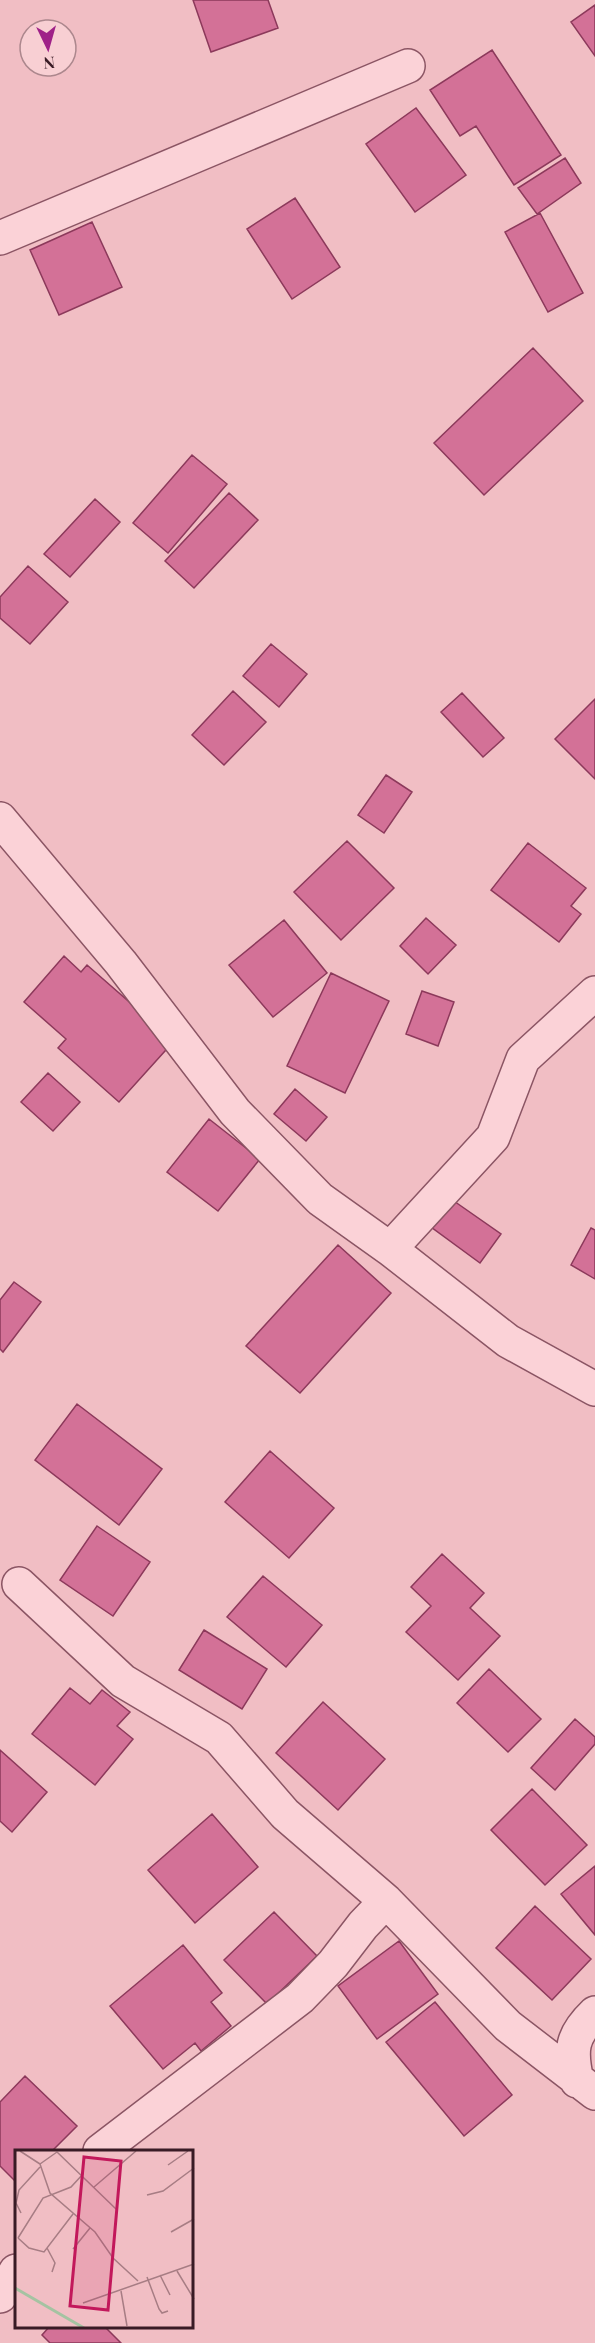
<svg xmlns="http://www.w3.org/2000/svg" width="595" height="2343" viewBox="0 0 595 2343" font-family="'Playfair Display',serif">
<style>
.building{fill:#d37197;stroke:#8c395b;stroke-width:1.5}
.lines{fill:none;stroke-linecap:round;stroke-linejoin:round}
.minor-casing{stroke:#8b5564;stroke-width:36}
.minor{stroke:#fbd2d7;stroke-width:33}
.inset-river{fill:none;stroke:#a5c3a2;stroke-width:3}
.inset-road{fill:none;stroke:#a77d84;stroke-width:1.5}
.view{fill:#c2185b;fill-opacity:0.15;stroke:#c2185b;stroke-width:3}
.inset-edge{fill:none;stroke:#391b25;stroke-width:3}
</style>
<rect width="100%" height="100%" fill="#f1bec4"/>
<path class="building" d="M 193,0 L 268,0 L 278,28 L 211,52 Z
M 595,5 L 595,56 L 571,22 Z
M 492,50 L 561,155 L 514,185 L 476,126 L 460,136 L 430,90 Z
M 416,108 L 466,175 L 415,212 L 366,144 Z
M 565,158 L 581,183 L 537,214 L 518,188 Z
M 295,198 L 340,267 L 292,299 L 247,229 Z
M 540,213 L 583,293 L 548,312 L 505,232 Z
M 92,222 L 122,287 L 59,315 L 30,250 Z
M 533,348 L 583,401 L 484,495 L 434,443 Z
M 192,455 L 227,484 L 168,553 L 133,523 Z
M 229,493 L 258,520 L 194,588 L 165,561 Z
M 95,499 L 120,522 L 70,577 L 44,554 Z
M 28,566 L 68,602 L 30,644 L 0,618 L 0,597 Z
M 271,644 L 307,674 L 279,707 L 243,676 Z
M 233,691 L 266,722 L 224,765 L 192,735 Z
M 462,693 L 504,738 L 483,757 L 441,712 Z
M 595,699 L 595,779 L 555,739 Z
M 386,775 L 412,792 L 384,833 L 358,815 Z
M 347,841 L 394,888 L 341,940 L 294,892 Z
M 528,843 L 586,888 L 571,906 L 581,914 L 559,942 L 491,890 Z
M 426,918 L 456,945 L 428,974 L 400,946 Z
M 284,920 L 327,973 L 273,1017 L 229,965 Z
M 64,956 L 81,972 L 87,965 L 174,1041 L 119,1102 L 58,1048 L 66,1039 L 24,1002 Z
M 331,973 L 389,1001 L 345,1093 L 287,1066 Z
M 422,991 L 454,1002 L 438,1046 L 406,1034 Z
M 48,1073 L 80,1102 L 53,1131 L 21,1102 Z
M 295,1089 L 327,1117 L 306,1141 L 274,1114 Z
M 209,1119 L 260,1159 L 218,1211 L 167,1172 Z
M 451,1199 L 501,1234 L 480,1263 L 431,1227 Z
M 591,1228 L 595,1230 L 595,1279 L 571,1265 Z
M 338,1245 L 391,1293 L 300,1393 L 246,1346 Z
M 14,1282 L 41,1302 L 3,1352 L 0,1349 L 0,1300 Z
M 77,1404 L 162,1469 L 119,1525 L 35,1460 Z
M 270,1451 L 334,1508 L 289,1558 L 225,1502 Z
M 97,1526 L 150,1562 L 113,1616 L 60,1580 Z
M 442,1554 L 484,1593 L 470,1608 L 500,1636 L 458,1680 L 406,1632 L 431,1606 L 411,1587 Z
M 263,1576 L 322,1625 L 286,1667 L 227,1617 Z
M 204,1630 L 267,1669 L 242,1709 L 179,1670 Z
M 489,1669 L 541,1719 L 508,1752 L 457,1703 Z
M 70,1688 L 90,1704 L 102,1690 L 130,1712 L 117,1726 L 133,1739 L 95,1785 L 32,1734 Z
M 323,1702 L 385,1759 L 338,1810 L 276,1753 Z
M 575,1719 L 595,1737 L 595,1744 L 555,1790 L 531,1768 Z
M 0,1750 L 47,1792 L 12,1832 L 0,1821 Z
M 532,1789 L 587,1845 L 545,1885 L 491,1830 Z
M 212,1814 L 258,1867 L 195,1923 L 148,1870 Z
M 595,1866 L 595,1935 L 561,1894 Z
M 535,1906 L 591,1959 L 552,2000 L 496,1948 Z
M 274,1912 L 317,1956 L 267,2004 L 224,1960 Z
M 399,1941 L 438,1994 L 377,2039 L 338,1986 Z
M 183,1945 L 222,1993 L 211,2002 L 231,2026 L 201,2051 L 195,2043 L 163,2069 L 110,2006 Z
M 435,2002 L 512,2095 L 464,2136 L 386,2042 Z
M 25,2076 L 77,2126 L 52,2151 L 16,2151 L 16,2182 L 0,2166 L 0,2102 Z
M 50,2326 L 104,2326 L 121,2343 L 50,2343 L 42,2335 Z"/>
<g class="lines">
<g class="minor-casing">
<path id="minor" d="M 0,238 L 408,66
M 0,819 L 121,963 L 235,1112 L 320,1199 L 390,1249 L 508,1341 L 595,1389
M 390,1249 L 493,1137 L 523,1059 L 595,993
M 19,1584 L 123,1681 L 219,1738 L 285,1814 L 386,1901 L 508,2026 L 595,2093
M 577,2081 C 570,2050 571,2036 595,2013
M 100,2151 L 300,1998 L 333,1964 L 363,1925 L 386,1901
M 0,2296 L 16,2271"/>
</g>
<use href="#minor" class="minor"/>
</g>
<g transform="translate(15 2150)">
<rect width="178" height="178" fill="#f1bec4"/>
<path class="inset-river" d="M 0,138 L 69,178"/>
<path class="inset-road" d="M 5,1 L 25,14M 42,2 L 101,59M 25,14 L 35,43 L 80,82 L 98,108 L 123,131M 25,14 L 42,2M 153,15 L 173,1M 79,37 L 121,1M 132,45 L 148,41 L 179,18M 6,63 L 1,53 L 4,40 L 25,17M 156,82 L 179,69M 3,88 L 28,48 L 56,37 L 68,24M 3,88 L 14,98 L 29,102 L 58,64M 32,98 L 40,113 L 37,122M 58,99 L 75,78M 162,121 L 179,149M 145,125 L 155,145M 132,127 L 144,159 L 147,163 L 153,161M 106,141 L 112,176M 68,153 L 179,114"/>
<path class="view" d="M 69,7 L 106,11 L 93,160 L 55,156 Z"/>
<rect width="178" height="178" class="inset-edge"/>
</g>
<g transform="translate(48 48) rotate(175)"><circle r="28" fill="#f8cfd3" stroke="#ac878d" stroke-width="1.5"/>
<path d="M0-4.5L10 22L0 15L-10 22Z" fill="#9f2188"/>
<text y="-9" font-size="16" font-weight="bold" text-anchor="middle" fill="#391b25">N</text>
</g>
</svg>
